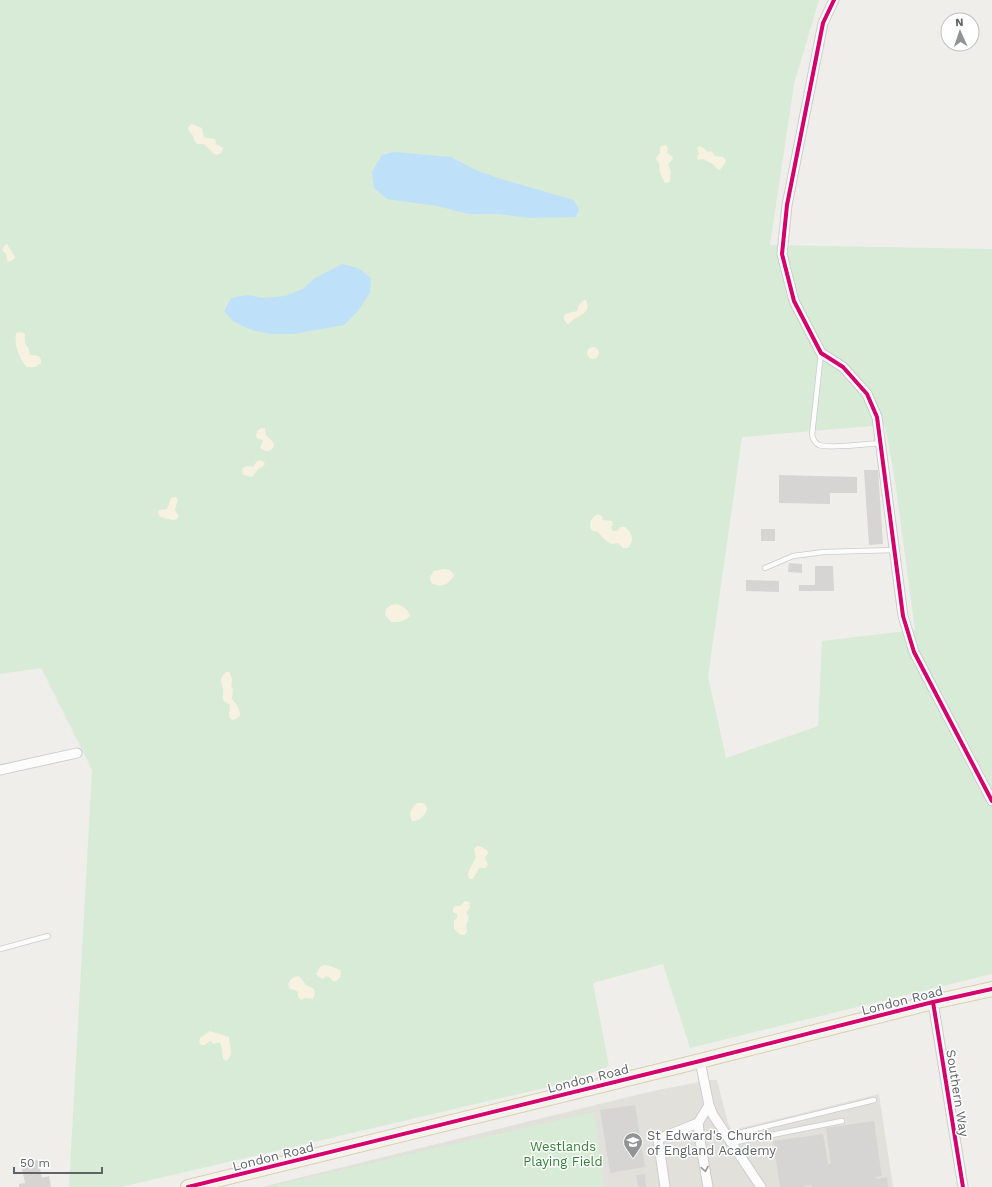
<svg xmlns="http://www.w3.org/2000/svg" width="992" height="1187" viewBox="0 0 992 1187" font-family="'Work Sans',sans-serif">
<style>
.education{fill:#e2e0da}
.green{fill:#d8ebd6;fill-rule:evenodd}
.sand{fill:#f6f1e1}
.water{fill:#bfe0f9}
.building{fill:#d6d5d3}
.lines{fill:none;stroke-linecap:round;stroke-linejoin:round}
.service-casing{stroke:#cbcccc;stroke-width:6}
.minor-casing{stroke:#cbcccc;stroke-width:11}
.primary-casing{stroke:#d7ceb8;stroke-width:16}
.service{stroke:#fdfcfc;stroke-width:4.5}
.minor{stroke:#fdfcfc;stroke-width:9}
.primary{stroke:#f4f2e9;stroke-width:14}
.cycleway-casing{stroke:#fff;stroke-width:6}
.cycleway{stroke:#d6006c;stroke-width:4}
.oneway{stroke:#96999c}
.labels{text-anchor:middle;stroke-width:3;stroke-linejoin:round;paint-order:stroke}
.street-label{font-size:13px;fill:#5f6368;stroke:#fff}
.poi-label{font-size:13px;fill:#5f6368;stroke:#fff;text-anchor:start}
.park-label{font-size:13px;fill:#348238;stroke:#fff}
</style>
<rect width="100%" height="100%" fill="#efeeea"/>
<path class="education" d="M 709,1080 L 717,1080 L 728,1123 L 732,1130 L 879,1094 L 893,1187 L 262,1187 L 653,1091 Z"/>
<path class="green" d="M 0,0 L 819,0 L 794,84 L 770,245 L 992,249 L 992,974 L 690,1048 L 663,964 L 593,983 L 609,1066 L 566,1083 L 121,1187 L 69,1187 L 92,770 L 41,668 L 0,674 ZM 885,425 L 895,481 L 915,630 L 822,641 L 818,726 L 726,758 L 708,677 L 742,437 Z
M 594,1112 L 604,1187 L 267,1187 Z"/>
<path class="sand" d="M 192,124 L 202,128 L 204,137 L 206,138 L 215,139 L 216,144 L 223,148 L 221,153 L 217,155 L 214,154 L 204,144 L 197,144 L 195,142 L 193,136 L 188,129 L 189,126 Z
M 666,145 L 668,148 L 667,153 L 672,156 L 673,159 L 668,164 L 671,171 L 670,182 L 665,183 L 660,173 L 659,163 L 656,159 L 657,156 L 660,153 L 660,149 L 661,146 Z
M 699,146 L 702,147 L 708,152 L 711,151 L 715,156 L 723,157 L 726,160 L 725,163 L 720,170 L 716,168 L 714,165 L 707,161 L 704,159 L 698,160 L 697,157 L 699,154 L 697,148 Z
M 7,244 L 15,257 L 14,259 L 9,262 L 7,260 L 6,254 L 2,250 L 5,245 Z
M 584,300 L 586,300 C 591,310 584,314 576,318 C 573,319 572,322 568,324 C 564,321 563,319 565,314 L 577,311 L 579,305 Z
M 21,332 L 25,334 C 25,339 24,344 28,347 L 30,355 L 39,356 L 41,360 L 41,363 L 35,367 L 26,367 C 19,358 14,345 16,333 Z
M587 353a6 6 0 1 1 12 0a6 6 0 1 1-12 0Z
M 261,428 L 265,428 L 266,435 L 274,443 L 273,448 L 270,451 L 265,451 L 260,448 L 263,440 L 258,439 L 256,436 L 257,431 Z
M 262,460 L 265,464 C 263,468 259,467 257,471 C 255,473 254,475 252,477 L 244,475 L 242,472 L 243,468 L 247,466 L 253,467 L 257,461 Z
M 175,497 L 178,499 L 175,510 L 179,516 L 177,519 L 173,520 L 160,517 L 158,513 L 159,510 L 167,509 L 171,498 Z
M 598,514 L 602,516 L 603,520 L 612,521 L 613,524 L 611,527 L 613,531 L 617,531 L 621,527 L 625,527 C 632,532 635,540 628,548 L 623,548 L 618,543 L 611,544 L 603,538 L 598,532 L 591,530 C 589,523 591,517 598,514 Z
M 443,569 L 450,570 L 454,575 C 450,585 440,588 431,583 L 430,577 L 434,571 Z
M 397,604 C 404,607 408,609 410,616 C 404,622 399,622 391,622 L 385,615 L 386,609 L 391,605 Z
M 226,672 L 229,672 C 232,677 233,680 231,686 L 233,689 L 232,699 C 237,705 240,708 240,716 L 236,719 L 232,720 L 229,717 L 230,705 C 228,703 224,702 223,699 C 222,696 224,692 223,689 C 221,680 218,681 226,672 Z
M 417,803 L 422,803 L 425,804 L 427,808 C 426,815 419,822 412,821 C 408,814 411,808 417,803 Z
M 477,846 L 479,846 L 487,850 L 488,853 L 485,858 L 488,865 L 485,868 L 479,868 L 473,879 L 470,879 L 468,876 L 468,873 L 476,857 L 474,849 Z
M 465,901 L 469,902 L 470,908 L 466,912 L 469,918 L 466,925 L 467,932 L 464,935 L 461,935 L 454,929 L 454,921 L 457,918 L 457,914 L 453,912 L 453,909 L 455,906 L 460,906 Z
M 324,965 C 327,965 337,968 340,970 C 342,976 340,979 334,982 L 329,977 L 326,976 L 323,979 L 319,977 L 316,974 L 320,967 Z
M 297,976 L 300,977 L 306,985 L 314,989 L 315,994 L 313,999 L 305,998 L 301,1000 L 298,997 L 298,992 L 295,990 L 290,989 L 288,984 L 291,979 Z
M 210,1031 L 229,1037 C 229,1046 235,1055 226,1061 L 223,1059 L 221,1044 L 219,1042 L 214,1044 L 210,1041 L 205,1045 L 201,1045 L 199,1042 L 200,1038 Z"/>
<path class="water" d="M 394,152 L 451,157 L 478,171 L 501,179 L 574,200 L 579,210 L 576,217 L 529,218 L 498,214 L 469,214 L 437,206 L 387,199 L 374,188 L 372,172 L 382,155 Z
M 342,264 L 358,268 L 371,278 L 370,293 L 357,312 L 344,325 L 293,334 L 271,334 L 252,330 L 234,322 L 224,311 L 231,298 L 247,295 L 265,298 L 285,296 L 303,289 L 315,278 Z"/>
<path class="building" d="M 864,470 L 878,470 L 883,544 L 869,545 Z
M 779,475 L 857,477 L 857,493 L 830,493 L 830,504 L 779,503 Z
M 761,529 L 775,529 L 775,541 L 761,541 Z
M 789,563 L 802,564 L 802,573 L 788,572 Z
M 815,566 L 833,566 L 834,591 L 799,591 L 799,585 L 815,585 Z
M 746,580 L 779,581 L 779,592 L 746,591 Z
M 635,1105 L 645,1167 L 610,1173 L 600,1110 Z
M 874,1121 L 881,1171 L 882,1176 L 876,1177 L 877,1179 L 887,1177 L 888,1187 L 812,1187 L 812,1185 L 801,1187 L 780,1187 L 773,1141 L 823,1134 L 828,1164 L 831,1164 L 826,1128 Z
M 38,1160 L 42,1178 L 49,1176 L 51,1187 L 19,1187 L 19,1184 L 25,1183 L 21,1164 Z
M 645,1174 L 646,1187 L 638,1187 L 636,1175 Z"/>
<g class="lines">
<g class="service-casing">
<path id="service" d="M 821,353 L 812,435 C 813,439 815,443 819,445 C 831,449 866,444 880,443
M 765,568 L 793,556 L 824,552 L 894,550
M 0,949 L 48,936
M 727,1136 L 874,1100
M 731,1143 L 842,1121"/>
</g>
<g class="minor-casing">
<path id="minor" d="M 834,0 L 823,23 L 787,205 L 782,254 L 794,301 L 821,353 L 843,367 L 867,394 L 877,417 L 903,616 L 914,652 L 992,801
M 0,770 L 77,753
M 933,1002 L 963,1187
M 700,1061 L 709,1105 L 713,1115 L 761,1187
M 665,1187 L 658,1139 L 698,1123
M 708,1187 L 700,1140 L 698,1123 L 709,1105"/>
</g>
<g class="primary-casing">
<path id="primary" d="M 188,1187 L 700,1061 L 933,1002 L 992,989"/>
</g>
<use href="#service" class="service"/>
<use href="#minor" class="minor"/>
<use href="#primary" class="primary"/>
<g class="cycleway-casing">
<path id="cycleway" d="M 834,0 L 823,23 L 787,205 L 782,254 L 794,301 L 821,353 L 843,367 L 867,394 L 877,417 L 903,616 L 914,652 L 992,801
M 933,1002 L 963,1187
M 188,1187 L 700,1061 L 933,1002 L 992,989"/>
</g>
<use href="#cycleway" class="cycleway"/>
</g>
<defs><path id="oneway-chevron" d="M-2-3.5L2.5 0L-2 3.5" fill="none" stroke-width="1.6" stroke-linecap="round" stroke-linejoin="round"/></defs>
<use class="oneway" href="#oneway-chevron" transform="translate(705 1169) rotate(80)"/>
<defs>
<g id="school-pin" transform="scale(1)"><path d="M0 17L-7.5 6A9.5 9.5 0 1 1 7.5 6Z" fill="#919496" stroke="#fff"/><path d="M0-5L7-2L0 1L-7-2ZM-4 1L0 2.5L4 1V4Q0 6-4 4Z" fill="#fff"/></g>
</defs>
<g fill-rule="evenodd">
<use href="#school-pin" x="633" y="1142"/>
</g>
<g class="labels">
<g class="street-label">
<text transform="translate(902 1000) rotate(-14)" y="5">London Road</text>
<text transform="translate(588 1078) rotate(-14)" y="5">London Road</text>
<text transform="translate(958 1093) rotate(81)" y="5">Southern Way</text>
<text transform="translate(273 1156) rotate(-14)" y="5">London Road</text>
</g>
<g class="poi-label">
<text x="647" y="1140">St Edward's Church<tspan x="647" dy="15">of England Academy</tspan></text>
</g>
<g class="park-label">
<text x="563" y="1151">Westlands<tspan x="563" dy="15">Playing Field</tspan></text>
</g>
</g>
<g transform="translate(960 32) rotate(357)"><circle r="19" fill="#ffffff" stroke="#bfc1c3"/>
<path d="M0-3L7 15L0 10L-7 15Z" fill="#919496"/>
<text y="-6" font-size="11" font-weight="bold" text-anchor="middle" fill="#5f6368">N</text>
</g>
<path d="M14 1167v6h88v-6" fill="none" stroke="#5f6368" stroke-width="2"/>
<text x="20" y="1167" font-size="12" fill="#5f6368" stroke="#ffffff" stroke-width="3" paint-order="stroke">50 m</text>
</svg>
